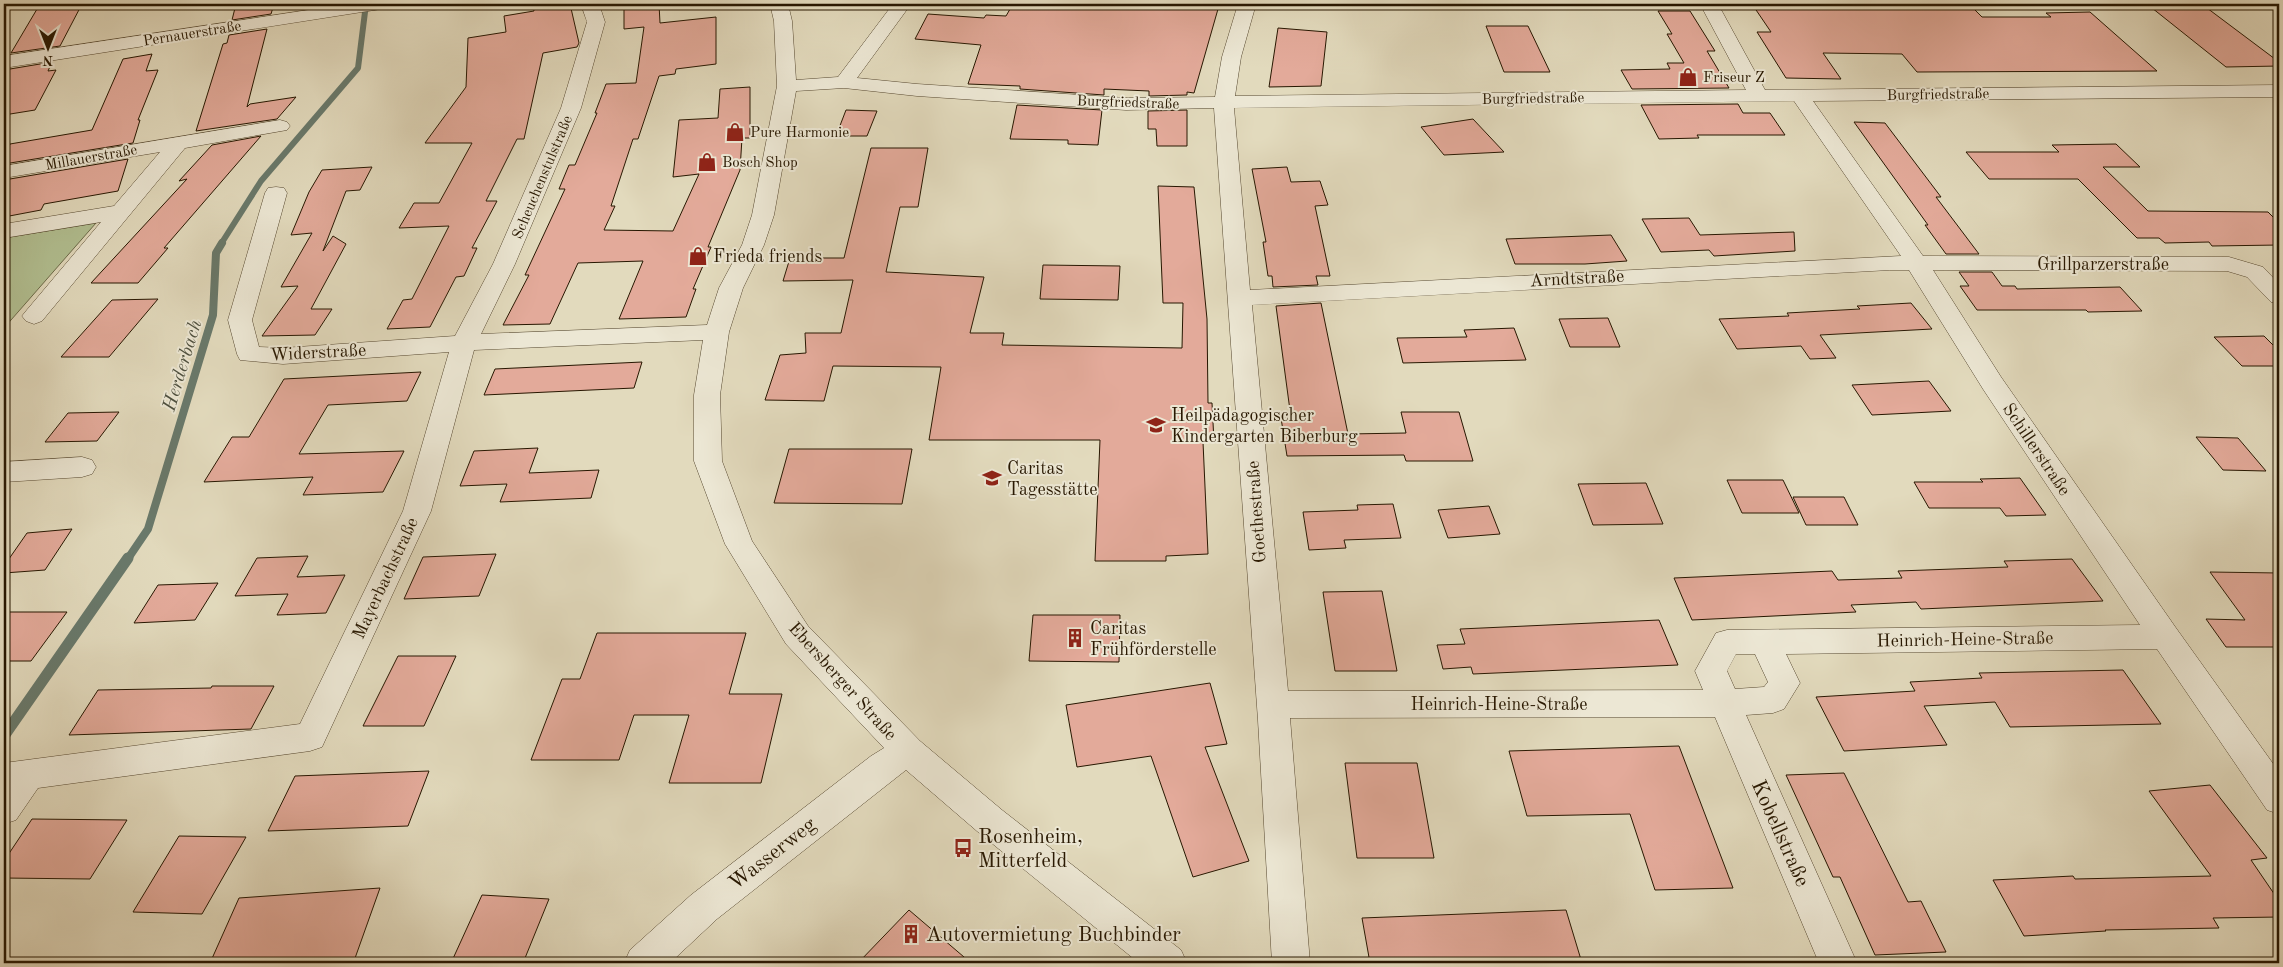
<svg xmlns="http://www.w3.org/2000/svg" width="2283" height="967" viewBox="0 0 2283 967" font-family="'Old Standard TT',serif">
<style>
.green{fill:#b2c092;stroke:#6c6c4a}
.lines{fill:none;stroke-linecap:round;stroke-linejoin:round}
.stream-far2{stroke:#69796b;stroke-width:6}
.stream-far1{stroke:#69796b;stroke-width:8}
.stream{stroke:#69796b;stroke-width:11}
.building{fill:#e3aa9a;stroke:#271701}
.minor-casing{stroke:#564830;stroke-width:1}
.minor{fill:#ece7d4;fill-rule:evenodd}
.labels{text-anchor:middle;stroke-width:4;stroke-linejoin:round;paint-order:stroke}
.far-street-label{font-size:15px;fill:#271701;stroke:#ece7d4}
.far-poi-label{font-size:15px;fill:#271701;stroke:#ece7d4;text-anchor:start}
.poi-label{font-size:18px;fill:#271701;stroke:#ece7d4;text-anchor:start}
.street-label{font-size:18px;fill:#271701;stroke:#ece7d4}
.water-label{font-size:19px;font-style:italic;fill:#4e503f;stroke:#ece7d4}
.near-street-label{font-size:21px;fill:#271701;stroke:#ece7d4}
.near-poi-label{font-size:21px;fill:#271701;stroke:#ece7d4;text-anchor:start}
</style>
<rect width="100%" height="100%" fill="#e2dabd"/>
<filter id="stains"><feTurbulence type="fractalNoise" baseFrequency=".004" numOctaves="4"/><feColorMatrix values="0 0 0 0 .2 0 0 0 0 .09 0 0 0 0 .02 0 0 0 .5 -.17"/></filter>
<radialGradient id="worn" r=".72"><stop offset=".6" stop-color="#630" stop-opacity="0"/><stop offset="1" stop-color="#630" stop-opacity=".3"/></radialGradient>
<path class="green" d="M 96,223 L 4,328 L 4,238 Z"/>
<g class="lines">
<path class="stream-far2" d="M 221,244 L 261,181 L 358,68 L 366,4"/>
<path class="stream-far1" d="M 127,560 L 148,529 L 213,315 L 216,253 L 222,243"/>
<path class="stream" d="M 4,736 L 128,558"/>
</g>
<path class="building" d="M 40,4 L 82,4 L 60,46 L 11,53 Z
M 236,4 L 274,4 L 271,14 L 232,20 Z
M 533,4 L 570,4 L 579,43 L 577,47 L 543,53 L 524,139 L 517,139 L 486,201 L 497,201 L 472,248 L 477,248 L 464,276 L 456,277 L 430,327 L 387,329 L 403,300 L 412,299 L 449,226 L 399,228 L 414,203 L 439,203 L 472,143 L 425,143 L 466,87 L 468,38 L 506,32 L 504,16 L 534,11 Z
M 624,4 L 659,4 L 660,23 L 716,17 L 716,64 L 676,69 L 675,74 L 659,76 L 638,139 L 633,139 L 611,206 L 615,206 L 604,230 L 673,231 L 699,174 L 673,177 L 679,120 L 718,118 L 720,89 L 750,87 L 750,138 L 742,138 L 740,170 L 708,247 L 711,247 L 693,289 L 696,289 L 686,317 L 619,319 L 643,261 L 578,263 L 550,324 L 503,325 L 529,275 L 525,275 L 565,189 L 559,189 L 569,165 L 575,165 L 597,113 L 595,113 L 606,84 L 636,83 L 644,27 L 624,29 Z
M 1013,4 L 1150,4 L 1218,9 L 1194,93 L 1187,92 L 1187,95 L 1149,96 L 1149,91 L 1104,89 L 1104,95 L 1020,89 L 1020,86 L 968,84 L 981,45 L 915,39 L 928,14 L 984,18 L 986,15 L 1006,16 Z
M 1752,4 L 1821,4 L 1825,9 L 1940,9 L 1937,5 L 1970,5 L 1982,17 L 2051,17 L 2046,13 L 2090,12 L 2157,71 L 1917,72 L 1902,54 L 1823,53 L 1841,79 L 1786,78 L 1757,32 L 1771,32 Z
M 2147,4 L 2203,5 L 2279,62 L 2279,66 L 2226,67 Z
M 1658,11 L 1690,11 L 1715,51 L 1707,51 L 1729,88 L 1632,89 L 1621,70 L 1670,69 L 1667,63 L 1684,63 L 1667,34 L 1672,34 Z
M 1486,26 L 1528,26 L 1550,72 L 1504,72 Z
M 1278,28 L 1327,32 L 1321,86 L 1269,87 Z
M 267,29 L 247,107 L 250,104 L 296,97 L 277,119 L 196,131 L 223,44 L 227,43 L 229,35 Z
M 152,54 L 146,71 L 158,70 L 138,120 L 140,120 L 133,143 L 4,164 L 4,159 L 10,144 L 92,130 L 123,59 Z
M 52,62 L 48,71 L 56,70 L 35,110 L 4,115 L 4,70 Z
M 1738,104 L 1743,113 L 1770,113 L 1785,135 L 1697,135 L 1699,138 L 1659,139 L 1641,105 Z
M 1017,105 L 1102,110 L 1098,145 L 1068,144 L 1068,140 L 1010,139 Z
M 846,110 L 877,111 L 867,136 L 836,136 Z
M 1187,110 L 1187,146 L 1157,146 L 1156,129 L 1148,129 L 1148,111 Z
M 1473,119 L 1504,152 L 1444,155 L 1421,127 Z
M 1854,122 L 1885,123 L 1941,197 L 1936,197 L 1979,254 L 1946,254 L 1925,225 L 1928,225 Z
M 261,136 L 164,248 L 168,248 L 138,283 L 91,283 L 187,179 L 179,181 L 212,145 Z
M 2116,144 L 2140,167 L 2103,167 L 2148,211 L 2268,212 L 2279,223 L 2279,245 L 2212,246 L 2209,242 L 2165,243 L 2159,238 L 2137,238 L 2078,179 L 1989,179 L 1966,152 L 2059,152 L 2052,145 Z
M 871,148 L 928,148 L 918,207 L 900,207 L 886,272 L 984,277 L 970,333 L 1004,333 L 1002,345 L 1182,348 L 1183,303 L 1163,303 L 1158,186 L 1194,187 L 1207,319 L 1208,403 L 1212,403 L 1214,442 L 1203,442 L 1208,554 L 1166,556 L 1166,561 L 1095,561 L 1100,440 L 929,440 L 941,367 L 833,366 L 824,401 L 765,400 L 780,355 L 806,353 L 805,333 L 841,333 L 853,280 L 783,281 L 790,258 L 844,258 Z
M 128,159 L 118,191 L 44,204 L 41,210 L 4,217 L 4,180 Z
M 372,167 L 360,190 L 346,191 L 323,251 L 333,236 L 346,244 L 311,309 L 332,309 L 315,335 L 262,336 L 298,286 L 281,287 L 312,233 L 291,235 L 309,192 L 322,170 Z
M 1287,167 L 1291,182 L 1320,181 L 1328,205 L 1315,206 L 1330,276 L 1316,276 L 1318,285 L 1273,287 L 1272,276 L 1268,276 L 1263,242 L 1266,242 L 1252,169 Z
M 1689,218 L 1700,235 L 1794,232 L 1795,251 L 1714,256 L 1709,250 L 1661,252 L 1642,219 Z
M 1611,235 L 1627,261 L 1585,264 L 1515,264 L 1506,239 Z
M 1043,265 L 1120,266 L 1118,300 L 1040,299 Z
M 1959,272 L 1992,272 L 2002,286 L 2015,286 L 2017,289 L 2120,287 L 2142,311 L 2088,312 L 2086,310 L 1977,310 L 1960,286 L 1969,286 Z
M 158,299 L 109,357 L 61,357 L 112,300 Z
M 1321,303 L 1348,434 L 1406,433 L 1401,412 L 1459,412 L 1473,461 L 1406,461 L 1404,455 L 1287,456 L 1281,418 L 1291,418 L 1276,306 Z
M 1911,303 L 1932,329 L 1820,335 L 1836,358 L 1810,359 L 1801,346 L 1737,349 L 1719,319 L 1789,316 L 1787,313 L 1860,309 L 1857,306 Z
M 1608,318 L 1620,347 L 1570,347 L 1559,319 Z
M 1514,328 L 1526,360 L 1403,363 L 1397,338 L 1467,337 L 1464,330 Z
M 2264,336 L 2279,351 L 2279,366 L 2242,366 L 2214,337 Z
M 642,362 L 634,388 L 484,395 L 495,369 Z
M 421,372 L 407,401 L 328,405 L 299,454 L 404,451 L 383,492 L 303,495 L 313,477 L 204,482 L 232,437 L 249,437 L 284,379 Z
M 1929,381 L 1951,411 L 1872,415 L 1852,385 Z
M 119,412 L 97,441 L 45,442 L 68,413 Z
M 2196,437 L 2238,438 L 2266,471 L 2223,470 Z
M 538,448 L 529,473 L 599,470 L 591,498 L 500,502 L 507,484 L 460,486 L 474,451 Z
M 789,449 L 912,449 L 902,504 L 774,503 Z
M 2020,478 L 2046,515 L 2006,516 L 2000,508 L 1929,508 L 1914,482 L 1983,482 L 1980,479 Z
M 1727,480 L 1783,480 L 1799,513 L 1742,513 Z
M 1646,483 L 1663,524 L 1593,525 L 1578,484 Z
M 1793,497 L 1844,497 L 1858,525 L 1806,525 Z
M 1393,504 L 1401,538 L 1344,540 L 1346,548 L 1309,550 L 1303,512 L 1358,510 L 1357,505 Z
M 1489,506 L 1500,534 L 1448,538 L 1438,510 Z
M 72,529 L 45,570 L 4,573 L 4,566 L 27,533 Z
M 496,554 L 479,596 L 404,599 L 423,557 Z
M 308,556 L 297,577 L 345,575 L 326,613 L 277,615 L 288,594 L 235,596 L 257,558 Z
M 2072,559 L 2103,601 L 1921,609 L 1916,602 L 1851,605 L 1856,612 L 1692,620 L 1674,578 L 1832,571 L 1838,580 L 1902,578 L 1898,571 L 2008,567 L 2004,561 Z
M 2210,572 L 2279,573 L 2279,647 L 2226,647 L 2206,619 L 2245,620 Z
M 218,583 L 195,620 L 134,623 L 158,585 Z
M 1382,591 L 1397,671 L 1335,671 L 1323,592 Z
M 4,612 L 67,612 L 31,661 L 4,661 Z
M 1033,615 L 1120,615 L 1119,662 L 1029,661 Z
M 1659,620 L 1678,665 L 1473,674 L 1471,667 L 1443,669 L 1437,645 L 1465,644 L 1460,629 Z
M 597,633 L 746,633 L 729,694 L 782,694 L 761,783 L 669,783 L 689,715 L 634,715 L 619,760 L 531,760 L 562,679 L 580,679 Z
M 398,656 L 456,656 L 424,726 L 363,726 Z
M 2123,670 L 2161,724 L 2010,727 L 1995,702 L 1924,706 L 1947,745 L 1844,751 L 1816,697 L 1915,691 L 1910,682 L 1982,678 L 1979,673 Z
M 1210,683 L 1227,744 L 1205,747 L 1249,861 L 1193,877 L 1151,756 L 1077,767 L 1066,705 Z
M 212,686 L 274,686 L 251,729 L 69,735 L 98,690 L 211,688 Z
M 1679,746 L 1733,888 L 1655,890 L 1630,814 L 1527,816 L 1509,751 Z
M 1345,763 L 1417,763 L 1434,858 L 1357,858 Z
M 429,771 L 408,826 L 268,831 L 295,776 Z
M 1844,773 L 1908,902 L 1921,901 L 1946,952 L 1875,955 L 1840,877 L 1833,877 L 1786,775 Z
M 2210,785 L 2267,858 L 2251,860 L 2279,901 L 2279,917 L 2213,918 L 2219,928 L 2105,930 L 2106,931 L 2024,936 L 1993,880 L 2073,876 L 2075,879 L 2211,876 L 2149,791 Z
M 32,819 L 127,820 L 90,879 L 4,878 L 4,861 Z
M 179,836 L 246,837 L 202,914 L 133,912 Z
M 380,888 L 354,961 L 319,963 L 210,963 L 239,898 Z
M 482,895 L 549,899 L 523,963 L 451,963 Z
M 909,910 L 971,963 L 858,963 Z
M 1566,910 L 1582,963 L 1370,963 L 1362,918 Z"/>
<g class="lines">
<g class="minor-casing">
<path id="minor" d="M 348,4 L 390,4 L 387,8 L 381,9 L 4,68 L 4,56 Z
M 581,4 L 599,4 L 605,22 L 581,108 L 515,264 L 481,334 L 707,325 L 719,288 L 742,245 L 752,215 L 777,86 L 774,21 L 770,4 L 788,4 L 792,21 L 796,80 L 838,77 L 893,4 L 911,4 L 857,78 L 917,84 L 1126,98 L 1215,97 L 1222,57 L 1238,4 L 1256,4 L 1241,57 L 1235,96 L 1746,90 L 1700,4 L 1718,4 L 1765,90 L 2279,85 L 2279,97 L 1813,101 L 1923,256 L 2229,257 L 2263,267 L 2279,284 L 2279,304 L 2271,302 L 2247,277 L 2227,271 L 1933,270 L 2001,377 L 2176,628 L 2279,772 L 2279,814 L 2267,810 L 2157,649 L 1786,654 L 1800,683 L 1784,709 L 1773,713 L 1746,715 L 1857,963 L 1819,963 L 1715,717 L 1290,718 L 1310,963 L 1272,963 L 1258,720 L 1214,108 L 1126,110 L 917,96 L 844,88 L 796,91 L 774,215 L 764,245 L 743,288 L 729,332 L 720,395 L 722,461 L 752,541 L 808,626 L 920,741 L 1002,810 L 1181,950 L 1187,963 L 1139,963 L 978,832 L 906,770 L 717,919 L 670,963 L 624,963 L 630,950 L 691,895 L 871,756 L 884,748 L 786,644 L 725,544 L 694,461 L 694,395 L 703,340 L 474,350 L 431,511 L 322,747 L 310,751 L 38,788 L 16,820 L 4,824 L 4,763 L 300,724 L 403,511 L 449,352 L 283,364 L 240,360 L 237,354 L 228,320 L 265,193 L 268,188 L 276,187 L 284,188 L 287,193 L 252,320 L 259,347 L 283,348 L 455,336 L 493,264 L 561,108 L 587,22 ZM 1794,101 L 1901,256 L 1250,290 L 1234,108 ZM 1890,270 L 1909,270 L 1983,389 L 2140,625 L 1727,630 L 1716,633 L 1695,671 L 1703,690 L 1288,691 L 1252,305 ZM 1736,654 L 1755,654 L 1768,682 L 1764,687 L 1735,689 L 1727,671 Z
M 280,120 L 287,122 L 290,126 L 287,130 L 185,148 L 42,321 L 34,324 L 26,321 L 22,316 L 26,311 L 101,222 L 4,238 L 4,224 L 114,206 L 160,152 L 4,178 L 4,166 Z
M 82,457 L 92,460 L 96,467 L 92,474 L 82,477 L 4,482 L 4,462 Z"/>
</g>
<use href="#minor" class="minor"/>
</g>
<defs>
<g id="shop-bare" transform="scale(1.5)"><path d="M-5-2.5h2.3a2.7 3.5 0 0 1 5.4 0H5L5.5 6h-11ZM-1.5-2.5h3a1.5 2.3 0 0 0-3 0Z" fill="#8f2418" stroke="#ece7d4" stroke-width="2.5" paint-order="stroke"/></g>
<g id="school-bare" transform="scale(1.5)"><path d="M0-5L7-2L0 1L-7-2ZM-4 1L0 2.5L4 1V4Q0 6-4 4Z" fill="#8f2418" stroke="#ece7d4" stroke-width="2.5" paint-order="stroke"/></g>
<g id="building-bare" transform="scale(1.5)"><path d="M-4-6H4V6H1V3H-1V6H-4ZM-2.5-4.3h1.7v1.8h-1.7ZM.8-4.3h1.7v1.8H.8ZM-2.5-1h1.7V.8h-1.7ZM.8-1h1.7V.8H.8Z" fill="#8f2418" stroke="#ece7d4" stroke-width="2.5" paint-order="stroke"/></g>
<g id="bus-bare" transform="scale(1.5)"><path d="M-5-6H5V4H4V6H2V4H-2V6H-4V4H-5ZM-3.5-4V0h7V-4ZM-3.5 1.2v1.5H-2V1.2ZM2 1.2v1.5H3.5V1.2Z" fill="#8f2418" stroke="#ece7d4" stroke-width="2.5" paint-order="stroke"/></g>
</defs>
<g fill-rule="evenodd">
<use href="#shop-bare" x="1688" y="77"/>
<use href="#shop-bare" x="735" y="132"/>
<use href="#shop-bare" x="707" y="162"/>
<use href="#shop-bare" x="698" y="256"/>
<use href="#school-bare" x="1156" y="425"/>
<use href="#school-bare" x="992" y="478"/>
<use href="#building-bare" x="1075" y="638"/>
<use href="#bus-bare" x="963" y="848"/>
<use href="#building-bare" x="911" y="934"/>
</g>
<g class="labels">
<g class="far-street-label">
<text transform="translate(192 33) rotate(-9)" y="5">Pernauerstraße</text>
<text transform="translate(1938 94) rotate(-1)" y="5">Burgfriedstraße</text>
<text transform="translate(1533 98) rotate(-1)" y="5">Burgfriedstraße</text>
<text transform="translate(1128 102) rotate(2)" y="5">Burgfriedstraße</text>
<text transform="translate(91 157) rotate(-10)" y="5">Millauerstraße</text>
<text transform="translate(542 177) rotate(-67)" y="5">Scheuchenstulstraße</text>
</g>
<g class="far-poi-label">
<text x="1703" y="82">Friseur Z</text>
<text x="750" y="137">Pure Harmonie</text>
<text x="722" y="167">Bosch Shop</text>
</g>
<g class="poi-label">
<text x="713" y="262">Frieda friends</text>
<text x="1171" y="421">Heilpädagogischer<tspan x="1171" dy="21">Kindergarten Biberburg</tspan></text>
<text x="1007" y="474">Caritas<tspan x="1007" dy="21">Tagesstätte</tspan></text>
<text x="1090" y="634">Caritas<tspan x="1090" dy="21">Frühförderstelle</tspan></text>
</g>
<g class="street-label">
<text x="2103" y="270">Grillparzerstraße</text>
<text transform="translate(1577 278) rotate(-3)" y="6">Arndtstraße</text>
<text transform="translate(318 352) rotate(-3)" y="6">Widerstraße</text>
<text transform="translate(2037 449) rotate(56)" y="6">Schillerstraße</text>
<text transform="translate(1256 512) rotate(-94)" y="6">Goethestraße</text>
<text transform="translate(385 578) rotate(-65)" y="6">Mayerbachstraße</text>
<text transform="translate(1965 639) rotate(-1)" y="6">Heinrich-Heine-Straße</text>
<text transform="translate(843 681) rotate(48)" y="6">Ebersberger Straße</text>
<text x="1499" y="710">Heinrich-Heine-Straße</text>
</g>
<g class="water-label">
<text transform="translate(181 365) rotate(-73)" y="7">Herderbach</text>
</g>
<g class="near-street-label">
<text transform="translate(1781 833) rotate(66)" y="7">Kobellstraße</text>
<text transform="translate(772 853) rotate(-38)" y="7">Wasserweg</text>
</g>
<g class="near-poi-label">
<text x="978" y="843">Rosenheim,<tspan x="978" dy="24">Mitterfeld</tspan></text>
<text x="926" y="941">Autovermietung Buchbinder</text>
</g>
</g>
<rect width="2283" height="967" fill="none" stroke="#e2dabd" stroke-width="20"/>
<rect x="5" y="5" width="2273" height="957" fill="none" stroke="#271701" stroke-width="2.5"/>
<rect x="10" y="10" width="2263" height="947" fill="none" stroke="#271701"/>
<g transform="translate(48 48) rotate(180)" stroke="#ece7d4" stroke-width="4" paint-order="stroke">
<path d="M0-4L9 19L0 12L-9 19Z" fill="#271701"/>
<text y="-8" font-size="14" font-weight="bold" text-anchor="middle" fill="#271701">N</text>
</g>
<rect width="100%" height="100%" filter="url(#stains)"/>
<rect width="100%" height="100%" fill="url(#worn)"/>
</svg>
